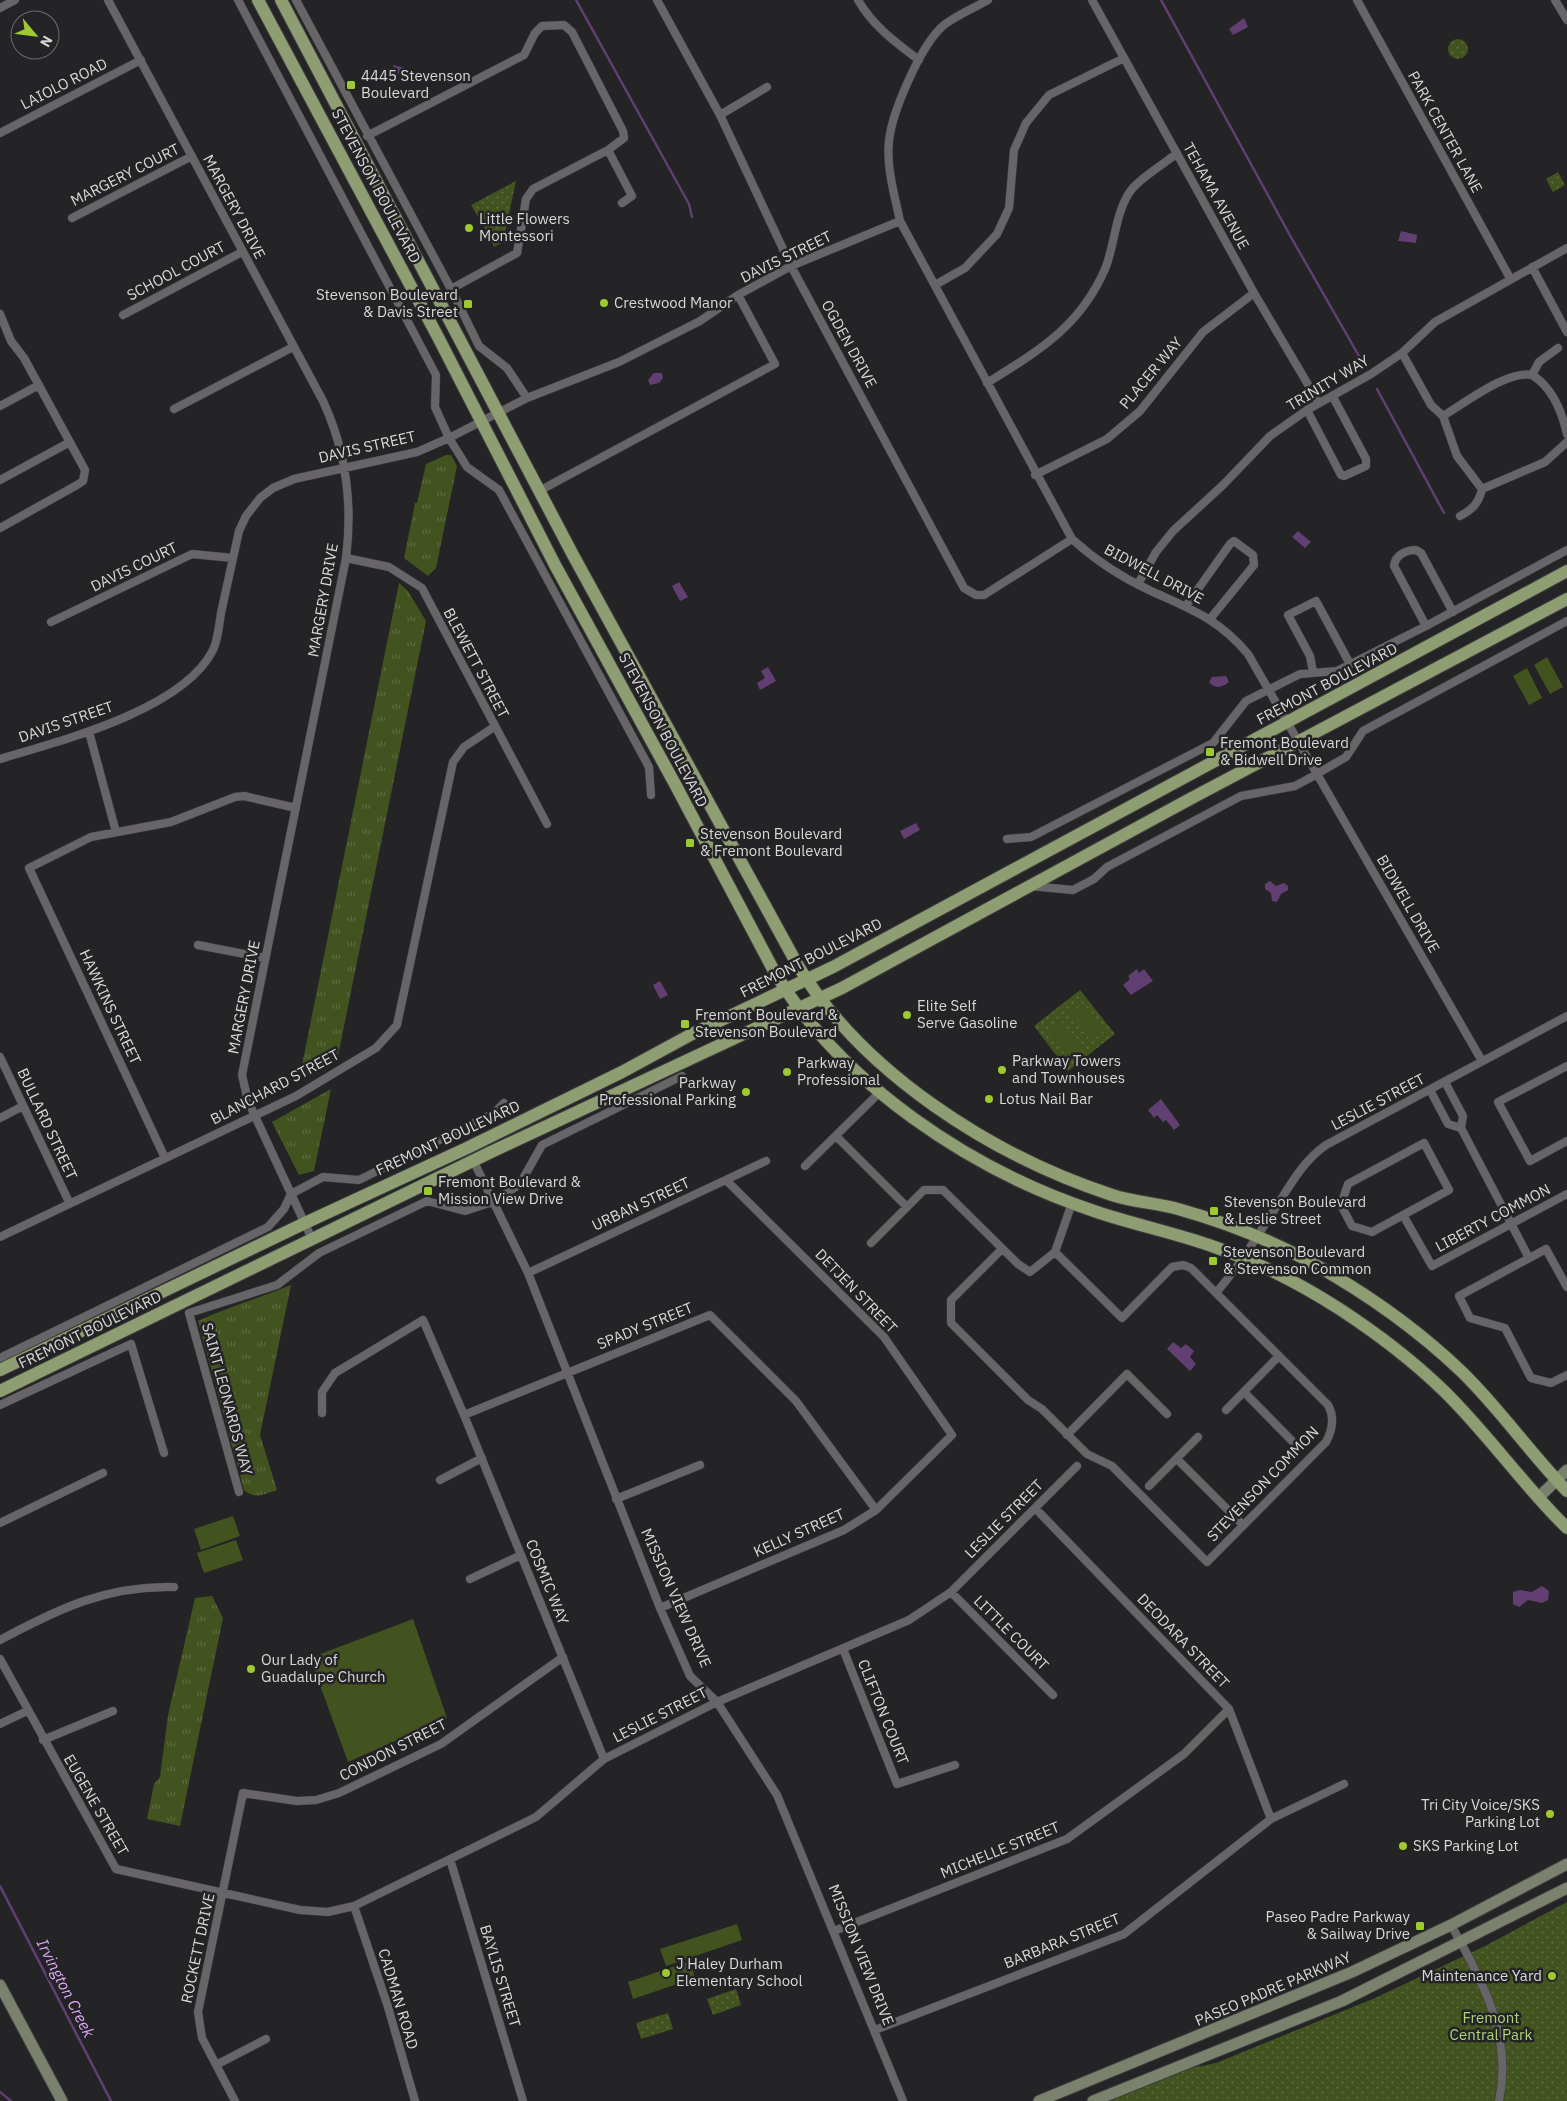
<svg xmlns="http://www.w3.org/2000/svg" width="1567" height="2101" viewBox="0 0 1567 2101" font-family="'IBM Plex Sans',sans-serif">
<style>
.grass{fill:url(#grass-tufts)}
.park{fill:url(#park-dots)}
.garden{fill:#425320}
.water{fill:#623f73}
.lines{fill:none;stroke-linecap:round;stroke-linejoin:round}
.stream{stroke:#623f73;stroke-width:2.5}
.street-casing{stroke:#3f3d3f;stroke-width:9}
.secondary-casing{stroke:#3f3d3f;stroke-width:13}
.primary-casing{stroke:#3f3d3f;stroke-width:14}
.street{stroke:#676568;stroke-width:8}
.secondary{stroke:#7a816d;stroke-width:11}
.primary{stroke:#8e9d72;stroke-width:12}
.poi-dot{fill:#9dca30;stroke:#242325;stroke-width:2}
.labels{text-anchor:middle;stroke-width:5;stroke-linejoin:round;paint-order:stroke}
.poi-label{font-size:15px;fill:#d9d8d9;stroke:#242325;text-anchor:start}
.street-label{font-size:15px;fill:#d9d8d9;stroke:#242325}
.park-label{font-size:15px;fill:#b1d277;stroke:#242325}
.water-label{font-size:16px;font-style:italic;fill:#dca7f7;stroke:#242325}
</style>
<defs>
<pattern id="grass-tufts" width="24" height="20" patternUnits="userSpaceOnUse" patternTransform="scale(1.25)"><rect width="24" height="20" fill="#425320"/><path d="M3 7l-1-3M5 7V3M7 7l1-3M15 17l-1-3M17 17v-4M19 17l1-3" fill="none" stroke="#5d6b40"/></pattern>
<pattern id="park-dots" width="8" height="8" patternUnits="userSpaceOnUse" patternTransform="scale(1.25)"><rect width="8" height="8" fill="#425320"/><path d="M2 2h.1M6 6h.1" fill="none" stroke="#5d6b40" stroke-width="1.8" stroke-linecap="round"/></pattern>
</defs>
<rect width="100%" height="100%" fill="#242325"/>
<path class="grass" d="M 446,455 L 451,455 L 457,466 L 436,568 L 428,576 L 404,558 L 415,503 L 417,503 L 426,464 Z
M 399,583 L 408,591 L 426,621 L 338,1056 L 299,1080 Z
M 331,1089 L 314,1171 L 299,1175 L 272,1122 Z
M 291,1285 L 260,1435 L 277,1490 C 264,1494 255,1500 244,1490 L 198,1321 C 228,1307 260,1298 291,1285 Z
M 212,1596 L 223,1618 L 180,1826 L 147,1819 L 154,1784 L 160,1777 L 168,1715 L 195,1598 Z"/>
<path class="park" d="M1448 49a10 10 0 1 1 20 0a10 10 0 1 1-20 0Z
M 1558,172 L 1565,185 L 1553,192 L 1546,179 Z
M 516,181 L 503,242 L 494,247 L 489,236 L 493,234 L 491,230 L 487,232 L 471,205 Z
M 1080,990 L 1115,1034 L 1068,1071 L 1034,1026 Z
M 1567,1902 L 1567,2101 L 1108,2101 L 1186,2069 L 1216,2063 L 1375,1998 L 1485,1946 Z
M 736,1989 L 741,2005 L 713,2015 L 707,1999 Z
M 668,2013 L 673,2029 L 641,2039 L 636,2023 Z"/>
<path class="garden" d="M 1547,657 L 1563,687 L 1550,694 L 1534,665 Z
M 1527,668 L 1542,698 L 1529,705 L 1513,676 Z
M 1084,1004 L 1104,1031 L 1092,1040 L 1071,1013 Z
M 1061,1021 L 1081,1048 L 1069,1057 L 1049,1030 Z
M 233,1516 L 240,1536 L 201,1550 L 194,1529 Z
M 236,1540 L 243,1560 L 204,1573 L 197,1553 Z
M 413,1619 L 447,1718 L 348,1762 L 310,1658 Z
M 737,1924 L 742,1940 L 666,1966 L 660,1949 Z
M 690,1961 L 695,1978 L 633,1999 L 628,1982 Z"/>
<path class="water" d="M 1244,18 L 1248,27 L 1233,35 L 1229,29 Z
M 393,65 L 405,68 L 407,72 L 402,75 L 394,72 Z
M 1401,231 L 1417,235 L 1416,243 L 1398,241 Z
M 654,373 L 662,373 L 663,378 L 659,383 L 650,385 L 648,380 Z
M 1298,531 L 1311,542 L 1305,548 L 1292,537 Z
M 679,582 L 688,597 L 680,601 L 672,586 Z
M 768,667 L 776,681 L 760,690 L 757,683 L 765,678 L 761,671 Z
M 1226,676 L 1229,682 C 1223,688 1214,689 1209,682 L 1212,677 Z
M 916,823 L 920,830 L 904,839 L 900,831 Z
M 1270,881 L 1276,886 L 1284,883 L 1288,886 L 1288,890 L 1281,894 L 1277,902 L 1272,901 L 1271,893 L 1265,889 L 1265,884 Z
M 1137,969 L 1139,973 L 1144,969 L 1153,981 L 1131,995 L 1123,985 L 1130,979 L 1128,976 Z
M 660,981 L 668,995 L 660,999 L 653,985 Z
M 1161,1099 L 1180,1125 L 1174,1130 L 1166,1120 L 1163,1122 L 1157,1115 L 1154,1118 L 1148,1110 Z
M 1173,1342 L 1181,1348 L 1186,1344 L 1194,1351 L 1190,1357 L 1196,1364 L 1190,1371 L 1167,1349 Z
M 1542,1586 L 1549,1591 L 1548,1600 L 1542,1603 L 1528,1600 L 1519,1607 L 1513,1604 L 1513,1592 L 1520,1590 L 1532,1592 Z"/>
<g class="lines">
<path class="stream" d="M 576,0 L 689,204 L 692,217
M 1161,0 L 1292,239 L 1363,363
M 1377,389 L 1444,513
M 0,1886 L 111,2101
M 0,2092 L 11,2101"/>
<g class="street-casing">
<path id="street" d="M 108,0 L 323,401 C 346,451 353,503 346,558 L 242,1075 L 248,1101 L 312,1239
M 238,0 L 436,375 L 435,407 L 449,438 L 467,467 L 499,490 L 649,767 L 651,795
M 296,0 L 451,289 L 479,346 L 507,368 L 527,398
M 657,0 L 720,115 L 791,266 L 964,588 L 976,595 L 984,595 L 1072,539
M 858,0 C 873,26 895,42 919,60
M 988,0 C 974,8 957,15 944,25 C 921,44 892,112 889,141 C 886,168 895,196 900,221 L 1072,539 C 1095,560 1121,577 1149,590 C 1190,609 1218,618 1248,654 L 1482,1061
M 1092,0 L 1254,293 L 1319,403
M 1357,0 L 1510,278
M 1555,0 L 1567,20
M 0,8 L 15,0
M 720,115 L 767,87
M 0,133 L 141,60
M 367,136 L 524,55 L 535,33 L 542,26 L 564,25 L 572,32 L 623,131 L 624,138 L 608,150 L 533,189 L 526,199 L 517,253 L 451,289
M 608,150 L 632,196 L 622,203
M 72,218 L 192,156
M 1532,267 L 1567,332
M 935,285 L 965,268 L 997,234 L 1009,208 L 1014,150 L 1026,123 L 1049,95 L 1124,58
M 0,314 L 11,341 L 24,358 L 85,470 L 83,481 L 77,485 L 0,528
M 123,315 L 242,252
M 1402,353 L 1431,405 L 1443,416 L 1457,456 L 1482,489
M 1532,375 C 1552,387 1562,412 1567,434
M 987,383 C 1038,351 1080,327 1105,269 C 1115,246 1115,210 1132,189 C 1143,176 1163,165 1177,153
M 0,406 L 39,385
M 174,409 L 293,347
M 1307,410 L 1341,475 L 1344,476 L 1366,466 L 1366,459 L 1333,397
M 1443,416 C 1465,403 1507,370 1532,375 L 1539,362 L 1558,348
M 1035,475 L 1107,439 L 1140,411 L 1203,332 L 1254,293
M 0,480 L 70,442
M 539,491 L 775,364 L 738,295
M 1460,516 C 1472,510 1479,503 1482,489 L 1545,462 L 1567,442
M 346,558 L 389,567 L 422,588 L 547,824
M 1138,584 L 1156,552 L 1173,531 L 1223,485 L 1270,436 L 1307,410 L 1371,374 L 1402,353 L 1435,322 L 1567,248
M 1186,606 L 1230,544 L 1234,541 L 1253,555 L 1254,565 L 1210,619
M 51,622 L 192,554 L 233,558
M 1426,626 L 1394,566 C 1395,555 1406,550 1416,550 L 1421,553 L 1453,612
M 1313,672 L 1310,656 L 1288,615 L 1316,601 L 1350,664
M 89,732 L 116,832
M 0,759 C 60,741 183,710 213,650 C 218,640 219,625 221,613 C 227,586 233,558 239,531 L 246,516 L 260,498 L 273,488 L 294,479 L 417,452 L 449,438 L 527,398 L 619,362 L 700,321 L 738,295 L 791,266 L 900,221
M 1007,839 L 1031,837 L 1213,743 L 1246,701 L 1300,674 L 1337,671 L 1426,626 L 1567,550
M 1030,886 L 1073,890 L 1094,879 L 1107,867 L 1241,796 L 1295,786 L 1308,779 L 1346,757 L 1363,731 L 1567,621
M 198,945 L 265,958
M 0,1057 L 69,1202
M 1567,1066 L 1498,1102 L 1530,1161 L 1567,1141
M 1445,1082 L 1463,1116 L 1461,1128
M 1430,1090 L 1448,1124 L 1461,1128 L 1529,1258
M 0,1118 L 23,1106
M 836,1136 L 907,1207
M 1424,1143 L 1449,1190 L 1372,1232 L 1352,1226 L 1341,1205 L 1348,1184 Z
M 165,1158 L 29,868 L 91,837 L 171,822 L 235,797 L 244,796 L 296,808
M 474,1162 L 528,1273 L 660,1608 L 690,1676 L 717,1702 L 777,1795 L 903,2101
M 805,1166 L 880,1092
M 1403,1215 L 1432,1266 L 1567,1194
M 0,1237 L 296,1096 L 376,1048 L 397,1025 L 453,762 L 464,747 L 494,727
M 871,1243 L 924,1190 L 943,1190 L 1018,1264 L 1030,1272 L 1055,1252 L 1122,1318 L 1172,1267 L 1183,1265 L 1191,1268 L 1328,1405 C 1335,1418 1332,1431 1326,1442 L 1207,1562 L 1112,1466 L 1087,1454 L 1042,1409 L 1028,1400 L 951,1323 L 951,1300 L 1002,1249
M 1055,1252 L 1072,1203
M 528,1273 L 766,1161
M 1567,1287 L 1546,1249 L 1459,1296 L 1470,1318 L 1505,1328 L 1531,1378 L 1551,1383 L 1567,1375
M 1216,1293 C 1239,1266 1257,1237 1276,1207 C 1291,1184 1303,1161 1326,1145 L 1567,1016
M 0,1358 L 268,1227 L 284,1209 L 291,1194 L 323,1177 L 359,1180 L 494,1113 L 504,1103
M 1244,1392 L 1295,1444
M 0,1405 L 131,1344 L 164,1453
M 1226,1410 L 1279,1356
M 322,1413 L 322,1392 L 335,1373 L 423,1320 L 464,1415 L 604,1759
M 464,1415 L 710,1315 L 796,1401 L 876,1510
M 1067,1435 L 1127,1374 L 1167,1414
M 1177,1459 L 1243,1525
M 440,1480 L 482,1458
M 1149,1486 L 1198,1437
M 239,1492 L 189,1313 L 277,1285 L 319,1253 L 427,1201 L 465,1211 L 495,1201 L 520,1184 L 542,1145 L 682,1076
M 616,1499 L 700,1465
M 1035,1508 L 1229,1709 L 1271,1819
M 0,1523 L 103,1473
M 470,1579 L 521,1555
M 951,1592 L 1053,1695
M 660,1608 L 844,1530 L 876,1510 L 952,1435 L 884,1337 L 726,1180
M 0,1640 C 58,1609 107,1585 174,1587
M 843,1649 L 897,1784 L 955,1765
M 0,1659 L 116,1869 L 300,1910 L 328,1912 L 354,1906 L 536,1817 L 604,1759 L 717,1702 L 909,1620 L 951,1592 L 1077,1466
M 0,1724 L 27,1711
M 43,1740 L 113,1711
M 450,1859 L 523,2101
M 354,1906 L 388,2007 L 415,2101
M 1451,1925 C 1482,1979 1513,2037 1499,2101
M 834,1931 L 1067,1839 L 1184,1754 L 1229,1709
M 875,2030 L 1124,1934 L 1271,1819 L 1344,1784
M 216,2065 L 266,2039
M 235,2101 L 202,2038 L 198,2012 L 243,1793 L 297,1801 L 316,1800 L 339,1793 L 441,1744 L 563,1657"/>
</g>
<g class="secondary-casing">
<path id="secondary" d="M 1538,1498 L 1567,1470
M 0,1985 L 62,2101
M 1039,2101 L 1352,1972 L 1451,1925 L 1567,1864
M 1093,2101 L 1342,2001 L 1567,1888"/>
</g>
<g class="primary-casing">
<path id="primary" d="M 258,0 L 438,337 L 555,565 L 675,784 L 774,971 C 841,1084 971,1170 1094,1211 C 1132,1224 1171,1232 1209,1245 C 1253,1260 1299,1283 1338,1308 C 1375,1332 1412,1360 1444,1391 C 1488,1434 1523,1485 1567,1528
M 281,0 L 573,555 L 797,964 C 862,1073 993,1156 1112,1195 C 1133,1202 1156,1203 1178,1209 C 1221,1221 1263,1237 1303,1258 C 1360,1289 1415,1327 1462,1372 C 1500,1409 1530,1453 1567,1491
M 0,1370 L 305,1223 L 467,1148 L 622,1072 L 692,1034 L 833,967 L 1567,571
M 0,1391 L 491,1152 L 842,988 L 1190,799 L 1567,599"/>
</g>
<use href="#street" class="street"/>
<use href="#secondary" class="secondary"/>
<use href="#primary" class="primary"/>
</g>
<g class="poi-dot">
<rect x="346" y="80" width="10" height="10" rx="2.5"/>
<circle cx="469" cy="228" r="5"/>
<circle cx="604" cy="303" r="5"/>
<rect x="463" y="299" width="10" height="10" rx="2.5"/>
<rect x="1205" y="747" width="10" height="10" rx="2.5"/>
<rect x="685" y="838" width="10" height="10" rx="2.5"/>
<circle cx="907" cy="1015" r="5"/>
<rect x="680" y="1019" width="10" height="10" rx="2.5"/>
<circle cx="1002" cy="1070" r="5"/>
<circle cx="787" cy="1072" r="5"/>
<circle cx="746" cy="1092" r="5"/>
<circle cx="989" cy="1099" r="5"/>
<rect x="423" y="1186" width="10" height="10" rx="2.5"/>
<rect x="1209" y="1206" width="10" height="10" rx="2.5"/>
<rect x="1208" y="1256" width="10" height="10" rx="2.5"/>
<circle cx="251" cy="1669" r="5"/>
<circle cx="1550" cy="1814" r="5"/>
<circle cx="1403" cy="1846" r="5"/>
<rect x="1415" y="1921" width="10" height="10" rx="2.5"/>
<circle cx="666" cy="1973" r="5"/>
<circle cx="1552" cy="1976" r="5"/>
</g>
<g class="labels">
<g class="poi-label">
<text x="361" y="81">4445 Stevenson<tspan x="361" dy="17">Boulevard</tspan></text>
<text x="479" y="224">Little Flowers<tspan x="479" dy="17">Montessori</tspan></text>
<text x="458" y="300" text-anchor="end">Stevenson Boulevard<tspan x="458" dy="17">&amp; Davis Street</tspan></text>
<text x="614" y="308">Crestwood Manor</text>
<text x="1220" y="748">Fremont Boulevard<tspan x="1220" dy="17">&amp; Bidwell Drive</tspan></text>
<text x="700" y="839">Stevenson Boulevard<tspan x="700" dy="17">&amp; Fremont Boulevard</tspan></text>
<text x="917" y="1011">Elite Self<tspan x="917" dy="17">Serve Gasoline</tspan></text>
<text x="695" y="1020">Fremont Boulevard &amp;<tspan x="695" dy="17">Stevenson Boulevard</tspan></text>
<text x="1012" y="1066">Parkway Towers<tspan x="1012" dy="17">and Townhouses</tspan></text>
<text x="797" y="1068">Parkway<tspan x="797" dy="17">Professional</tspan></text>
<text x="736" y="1088" text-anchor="end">Parkway<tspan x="736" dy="17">Professional Parking</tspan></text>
<text x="999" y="1104">Lotus Nail Bar</text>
<text x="438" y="1187">Fremont Boulevard &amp;<tspan x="438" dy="17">Mission View Drive</tspan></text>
<text x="1224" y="1207">Stevenson Boulevard<tspan x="1224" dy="17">&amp; Leslie Street</tspan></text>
<text x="1223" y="1257">Stevenson Boulevard<tspan x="1223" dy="17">&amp; Stevenson Common</tspan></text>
<text x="261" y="1665">Our Lady of<tspan x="261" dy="17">Guadalupe Church</tspan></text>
<text x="1540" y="1810" text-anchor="end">Tri City Voice/SKS<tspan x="1540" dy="17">Parking Lot</tspan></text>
<text x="1413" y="1851">SKS Parking Lot</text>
<text x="1410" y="1922" text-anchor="end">Paseo Padre Parkway<tspan x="1410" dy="17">&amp; Sailway Drive</tspan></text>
<text x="676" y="1969">J Haley Durham<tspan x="676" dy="17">Elementary School</tspan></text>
<text x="1542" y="1981" text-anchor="end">Maintenance Yard</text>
</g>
<g class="street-label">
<text transform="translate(64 84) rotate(-27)" y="5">LAIOLO ROAD</text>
<text transform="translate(1445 132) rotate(61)" y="5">PARK CENTER LANE</text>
<text transform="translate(125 175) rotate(-27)" y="5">MARGERY COURT</text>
<text transform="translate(376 186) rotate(62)" y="5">STEVENSON BOULEVARD</text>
<text transform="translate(1216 196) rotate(61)" y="5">TEHAMA AVENUE</text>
<text transform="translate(234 207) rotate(62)" y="5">MARGERY DRIVE</text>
<text transform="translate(786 257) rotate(-26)" y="5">DAVIS STREET</text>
<text transform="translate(176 271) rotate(-28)" y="5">SCHOOL COURT</text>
<text transform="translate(849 344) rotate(61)" y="5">OGDEN DRIVE</text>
<text transform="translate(1151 373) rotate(-50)" y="5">PLACER WAY</text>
<text transform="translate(1328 383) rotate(-31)" y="5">TRINITY WAY</text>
<text transform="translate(367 447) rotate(-13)" y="5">DAVIS STREET</text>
<text transform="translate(134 567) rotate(-26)" y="5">DAVIS COURT</text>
<text transform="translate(1154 574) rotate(28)" y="5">BIDWELL DRIVE</text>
<text transform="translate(323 600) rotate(-80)" y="5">MARGERY DRIVE</text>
<text transform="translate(476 663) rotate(62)" y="5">BLEWETT STREET</text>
<text transform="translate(1327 684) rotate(-28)" y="5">FREMONT BOULEVARD</text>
<text transform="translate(66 722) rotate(-19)" y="5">DAVIS STREET</text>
<text transform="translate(663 730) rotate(62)" y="5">STEVENSON BOULEVARD</text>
<text transform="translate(1408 904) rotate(60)" y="5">BIDWELL DRIVE</text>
<text transform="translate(811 958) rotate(-27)" y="5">FREMONT BOULEVARD</text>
<text transform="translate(244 997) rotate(-79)" y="5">MARGERY DRIVE</text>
<text transform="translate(110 1007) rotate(65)" y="5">HAWKINS STREET</text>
<text transform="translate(275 1087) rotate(-28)" y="5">BLANCHARD STREET</text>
<text transform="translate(1378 1102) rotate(-28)" y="5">LESLIE STREET</text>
<text transform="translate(47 1124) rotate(65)" y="5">BULLARD STREET</text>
<text transform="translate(448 1138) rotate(-25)" y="5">FREMONT BOULEVARD</text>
<text transform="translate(641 1204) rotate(-25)" y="5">URBAN STREET</text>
<text transform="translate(1493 1218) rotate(-28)" y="5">LIBERTY COMMON</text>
<text transform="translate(856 1291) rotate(46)" y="5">DETJEN STREET</text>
<text transform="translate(645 1326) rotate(-22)" y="5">SPADY STREET</text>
<text transform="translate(90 1330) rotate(-26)" y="5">FREMONT BOULEVARD</text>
<text transform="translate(227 1399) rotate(75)" y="5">SAINT LEONARDS WAY</text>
<text transform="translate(1263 1484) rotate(-46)" y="5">STEVENSON COMMON</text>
<text transform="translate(1004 1519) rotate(-45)" y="5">LESLIE STREET</text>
<text transform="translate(799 1533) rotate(-24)" y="5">KELLY STREET</text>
<text transform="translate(547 1582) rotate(68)" y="5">COSMIC WAY</text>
<text transform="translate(676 1598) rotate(66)" y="5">MISSION VIEW DRIVE</text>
<text transform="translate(1011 1633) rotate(45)" y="5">LITTLE COURT</text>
<text transform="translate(1183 1641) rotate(46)" y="5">DEODARA STREET</text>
<text transform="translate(883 1712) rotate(68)" y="5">CLIFTON COURT</text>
<text transform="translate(660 1715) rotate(-27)" y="5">LESLIE STREET</text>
<text transform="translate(393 1750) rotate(-27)" y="5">CONDON STREET</text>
<text transform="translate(96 1805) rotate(60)" y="5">EUGENE STREET</text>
<text transform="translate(1000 1850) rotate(-22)" y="5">MICHELLE STREET</text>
<text transform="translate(1062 1941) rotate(-22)" y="5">BARBARA STREET</text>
<text transform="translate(198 1948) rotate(-78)" y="5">ROCKETT DRIVE</text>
<text transform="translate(861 1955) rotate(68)" y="5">MISSION VIEW DRIVE</text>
<text transform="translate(500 1976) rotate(73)" y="5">BAYLIS STREET</text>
<text transform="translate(1273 1989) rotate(-23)" y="5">PASEO PADRE PARKWAY</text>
<text transform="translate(398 1999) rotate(73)" y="5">CADMAN ROAD</text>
</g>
<g class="park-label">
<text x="1491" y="2023">Fremont<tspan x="1491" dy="17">Central Park</tspan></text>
</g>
<g class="water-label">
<text transform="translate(66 1988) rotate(63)" y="6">Irvington Creek</text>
</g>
</g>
<g transform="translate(35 35) rotate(119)"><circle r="24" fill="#242325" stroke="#6c6b6d"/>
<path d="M0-4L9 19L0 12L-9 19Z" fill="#9dca30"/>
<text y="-8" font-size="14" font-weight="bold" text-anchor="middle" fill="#d9d8d9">N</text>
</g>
</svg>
